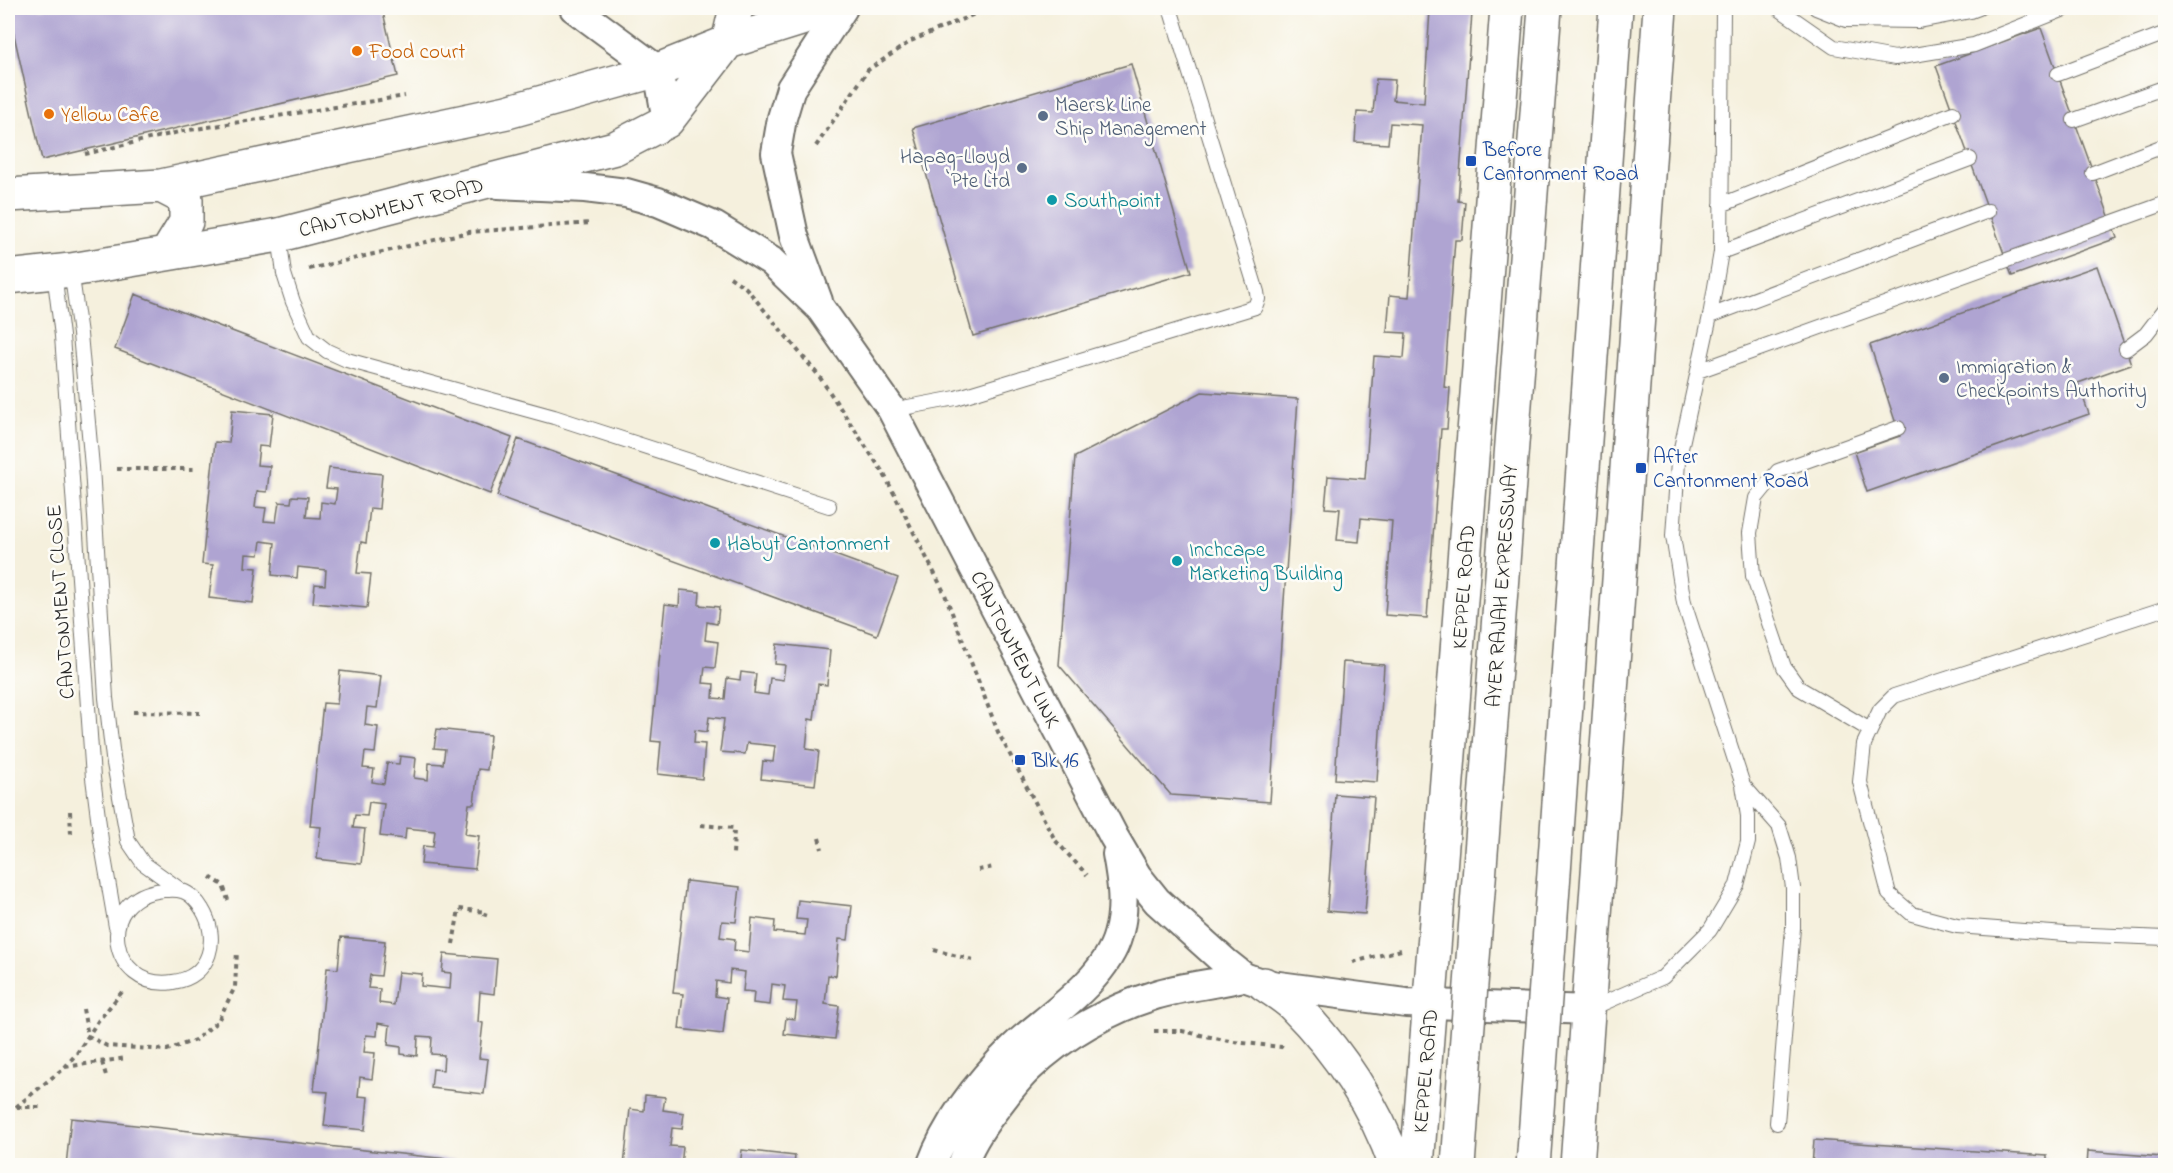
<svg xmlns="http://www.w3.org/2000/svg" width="2173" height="1173" viewBox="0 0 2173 1173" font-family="'Indie Flower',sans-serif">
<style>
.building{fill:#afa4d2}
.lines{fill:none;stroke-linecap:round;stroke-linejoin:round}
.lane-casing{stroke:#727069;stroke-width:16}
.street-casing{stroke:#727069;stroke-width:32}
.secondary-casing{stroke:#727069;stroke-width:36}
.primary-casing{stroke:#727069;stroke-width:36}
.highway-casing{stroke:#727069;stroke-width:36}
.path{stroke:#727069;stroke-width:4;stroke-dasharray:4.5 4.5;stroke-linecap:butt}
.lane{stroke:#fff;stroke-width:14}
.street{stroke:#fff;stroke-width:28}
.secondary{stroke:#fff;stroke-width:33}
.primary{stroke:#fff;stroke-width:33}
.highway{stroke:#fff;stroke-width:33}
.highway-bridge-casing{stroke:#727069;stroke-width:36;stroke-linecap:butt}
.highway-bridge{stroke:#fff;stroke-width:33}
.food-dot{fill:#e8710a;stroke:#fdfcf7;stroke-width:2}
.service-dot{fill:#5c6f8a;stroke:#fdfcf7;stroke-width:2}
.transit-dot{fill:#1a4fb4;stroke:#fdfcf7;stroke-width:2}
.culture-dot{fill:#0f9aa8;stroke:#fdfcf7;stroke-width:2}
.labels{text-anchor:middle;stroke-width:5;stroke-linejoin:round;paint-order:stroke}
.food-label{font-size:21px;fill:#c56008;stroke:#fdfcf7;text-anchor:start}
.service-label{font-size:21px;fill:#4e5e75;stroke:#fdfcf7;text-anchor:start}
.transit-label{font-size:21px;fill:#164399;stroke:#fdfcf7;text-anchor:start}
.culture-label{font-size:21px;fill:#0d838f;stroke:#fdfcf7;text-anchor:start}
.street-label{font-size:21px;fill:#2b2b2b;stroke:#fdfcf7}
</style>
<rect width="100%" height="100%" fill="#fdfcf7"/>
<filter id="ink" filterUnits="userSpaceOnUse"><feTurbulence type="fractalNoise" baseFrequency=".0167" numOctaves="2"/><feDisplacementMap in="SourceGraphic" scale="12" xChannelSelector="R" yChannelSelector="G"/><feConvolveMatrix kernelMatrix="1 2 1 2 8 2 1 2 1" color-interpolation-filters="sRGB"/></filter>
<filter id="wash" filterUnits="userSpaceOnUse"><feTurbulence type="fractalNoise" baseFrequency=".008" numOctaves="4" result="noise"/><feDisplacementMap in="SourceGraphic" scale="24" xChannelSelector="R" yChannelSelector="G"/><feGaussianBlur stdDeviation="1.35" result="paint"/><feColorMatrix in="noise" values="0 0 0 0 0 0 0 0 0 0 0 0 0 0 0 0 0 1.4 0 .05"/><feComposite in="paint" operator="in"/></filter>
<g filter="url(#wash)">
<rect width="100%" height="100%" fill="#f5f0dd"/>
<g id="blocks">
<path class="building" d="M 8,8 L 382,8 L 398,76 L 42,160 Z
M 1430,10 L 1472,13 L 1458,201 L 1465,202 L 1462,240 L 1455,240 L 1444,387 L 1450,388 L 1447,429 L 1441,429 L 1427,618 L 1385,615 L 1392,521 L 1361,518 L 1359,542 L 1337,540 L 1340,509 L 1325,508 L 1328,476 L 1365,479 L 1374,356 L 1404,358 L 1406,333 L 1387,332 L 1390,295 L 1409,297 L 1422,125 L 1390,123 L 1388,144 L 1355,142 L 1357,112 L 1373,113 L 1376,79 L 1395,80 L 1393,100 L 1424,103 Z
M 2041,28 L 2117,238 L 2012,276 L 1936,66 Z
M 1131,64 L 1191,272 L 973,336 L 913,128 Z
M 2097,266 L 2131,364 L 2078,383 L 2089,414 L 1867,492 L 1854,452 L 1900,436 L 1870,345 Z
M 135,294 L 512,438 L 490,494 L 115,349 Z
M 1202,392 L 1298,399 L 1270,802 L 1171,795 L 1059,665 L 1075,457 Z
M 232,410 L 273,414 L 269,447 L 259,446 L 257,465 L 270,466 L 267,492 L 257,491 L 255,507 L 266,508 L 264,521 L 276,522 L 279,502 L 291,503 L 292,496 L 308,497 L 306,517 L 320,518 L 321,502 L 335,504 L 337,489 L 326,488 L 329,468 L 382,474 L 379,509 L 370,508 L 366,543 L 361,542 L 357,573 L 371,574 L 367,608 L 313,603 L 315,584 L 325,585 L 326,570 L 298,567 L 297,578 L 272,575 L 275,543 L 261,541 L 259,555 L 246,554 L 245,567 L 257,568 L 253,603 L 209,598 L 213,565 L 202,564 L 215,442 L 229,443 Z
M 518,439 L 898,578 L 877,635 L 497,496 Z
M 680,590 L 700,592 L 699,605 L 719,607 L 717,624 L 707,622 L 705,640 L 718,642 L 715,668 L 705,667 L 703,683 L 714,684 L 713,698 L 725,699 L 727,678 L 740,680 L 741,672 L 756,674 L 754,693 L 768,695 L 770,678 L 783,680 L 785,665 L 775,664 L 777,644 L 830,650 L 827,685 L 818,684 L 814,720 L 809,719 L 806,749 L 819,751 L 815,785 L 761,779 L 763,761 L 773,762 L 775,746 L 747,743 L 745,754 L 720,752 L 724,719 L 709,717 L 707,732 L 695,730 L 694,743 L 705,744 L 702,779 L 658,774 L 661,742 L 651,741 L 665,604 L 679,606 Z
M 1343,662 L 1384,665 L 1377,782 L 1335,779 Z
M 340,671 L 381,676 L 377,708 L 367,707 L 365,725 L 378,727 L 375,753 L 365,752 L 363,768 L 374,769 L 372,782 L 384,784 L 387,763 L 399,764 L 400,756 L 416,758 L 414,778 L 428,780 L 429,763 L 443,764 L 445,749 L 434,748 L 437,729 L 490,735 L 487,770 L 478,769 L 474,804 L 469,804 L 465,834 L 479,836 L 475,869 L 421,864 L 423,846 L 433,847 L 435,831 L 406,828 L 405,839 L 380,836 L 384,804 L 369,802 L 367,816 L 355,815 L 353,828 L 365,829 L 361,864 L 317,859 L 321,827 L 310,826 L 323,703 L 337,704 Z
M 1335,794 L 1374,797 L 1365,914 L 1327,911 Z
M 686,881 L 740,887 L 736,922 L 722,921 L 720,937 L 735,939 L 734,950 L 749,952 L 752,918 L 775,921 L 774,932 L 805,935 L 807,920 L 796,919 L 798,900 L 852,906 L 848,940 L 839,939 L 836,976 L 828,975 L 825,1004 L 839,1006 L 835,1039 L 784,1034 L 786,1018 L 795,1019 L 797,1002 L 783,1001 L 785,986 L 772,984 L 770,1005 L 753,1003 L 754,992 L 743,991 L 745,972 L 730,970 L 729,983 L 716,981 L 715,996 L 727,998 L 723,1034 L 679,1029 L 683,994 L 673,993 Z
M 341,937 L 385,941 L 381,976 L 370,975 L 368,988 L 380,989 L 379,1003 L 394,1005 L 398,972 L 422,974 L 421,986 L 450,989 L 451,973 L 442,972 L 444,954 L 497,959 L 494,994 L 480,992 L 478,1022 L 483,1023 L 479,1058 L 488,1059 L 484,1094 L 431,1088 L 433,1069 L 443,1070 L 444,1055 L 431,1054 L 432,1037 L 418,1036 L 417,1056 L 401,1054 L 401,1047 L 388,1045 L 390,1025 L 378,1023 L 377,1036 L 366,1035 L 364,1052 L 375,1053 L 372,1079 L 360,1077 L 358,1096 L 368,1097 L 365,1130 L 324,1126 L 328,1092 L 314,1091 L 327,968 L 338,969 Z
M 645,1095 L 665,1097 L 663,1110 L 684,1113 L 682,1129 L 672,1128 L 670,1146 L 683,1147 L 681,1166 L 624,1166 L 630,1109 L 644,1111 Z
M 71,1118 L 493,1164 L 493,1166 L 66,1166 Z
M 1814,1140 L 2047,1156 L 2047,1166 L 1812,1166 Z
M 742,1150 L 795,1156 L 794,1166 L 740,1166 Z
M 2088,1151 L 2162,1157 L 2161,1166 L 2087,1166 Z"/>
</g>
</g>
<g filter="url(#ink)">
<use href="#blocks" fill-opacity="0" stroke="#727069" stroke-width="1.5"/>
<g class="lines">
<g class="lane-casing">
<path id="lane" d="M 1778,8 L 1834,47 L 1895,58 L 1974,45 L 2067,8
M 1816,8 L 1846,20 L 1919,21 L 1971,11 L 1979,8
M 2058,74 L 2166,33
M 2074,120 L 2166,87
M 2093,173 L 2166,145
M 1721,205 L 1953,113
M 279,235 L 284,274 L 293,302 L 309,337 L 327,351 L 347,360 L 554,417 L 829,506
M 1721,252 L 1970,159
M 71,270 L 80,334 L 92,467 L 106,698 L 113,758 L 128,841 L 143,863 L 182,891
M 54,272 L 62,336 L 93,778 L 101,840 L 116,927
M 1710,316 L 1988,211
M 2126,349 L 2146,334 L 2166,308
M 1698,371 L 2166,203
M 892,410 L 956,398 L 1255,307 L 1258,299 L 1257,292 L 1170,8
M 2166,608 L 1894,696 L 1880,710 L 1864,744 L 1860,782 L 1889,894 L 1912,914 L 1957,926 L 2066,934 L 2166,938
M 1870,730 L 1799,688 L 1784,667 L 1753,576 L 1750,533 L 1756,498 L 1778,471 L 1898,428
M 1743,785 L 1779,826 L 1789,858 L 1793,888 L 1793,928 L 1777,1123
M 164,890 C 169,890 177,889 182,891 C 190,893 198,902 202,909 C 220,938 211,977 173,982 C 109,992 92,896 164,890 Z
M 1590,1009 L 1663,977 L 1710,930 L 1737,885 L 1748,842 L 1748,816 L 1743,785 L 1684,603 L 1673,536 L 1678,462 L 1710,316 L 1721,252 L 1723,8"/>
</g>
<g class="street-casing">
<path id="street" d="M 574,8 L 658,70 L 667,121
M 498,184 L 585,188 L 626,193 L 658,202 L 714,226 L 771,261 L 821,309 L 892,410 L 1114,837 L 1137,876 L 1157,901 L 1225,962 L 1244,977 L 1264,984 L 1406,1003 L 1589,1010
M 818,301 L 794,236 L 776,153 L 782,118 L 791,88 L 843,8
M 931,1166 C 948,1120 979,1081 1014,1047 C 1047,1017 1106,980 1118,935 C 1126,908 1122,881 1117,854
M 962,1166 C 969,1145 981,1127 994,1110 C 1005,1096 1016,1080 1029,1068 C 1063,1035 1110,1009 1155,995 C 1184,986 1215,984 1244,977"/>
</g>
<g class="secondary-casing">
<path id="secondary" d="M 728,42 L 736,8"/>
</g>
<g class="primary-casing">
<path id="primary" d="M 161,186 L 186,199 L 186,222 L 167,253
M 8,195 L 161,186 L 507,112 L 658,70 L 728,42 L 836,8
M 8,277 L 71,270 L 279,235 L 615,148 L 667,121 L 727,43"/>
</g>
<g class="highway-casing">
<path id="highway" d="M 1264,984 C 1274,991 1285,997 1294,1006 C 1337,1049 1376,1107 1396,1166
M 1417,1166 L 1507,8
M 1458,1166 L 1466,1051
M 1577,1166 L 1660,8"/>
</g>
<path class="path" d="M 816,146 L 868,70 L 911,41 L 989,8
M 85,154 L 183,131 L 405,96
M 309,269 L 469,232 L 591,223
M 730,277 L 746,288 L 819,376 L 884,474 L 944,592 L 998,732 L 1055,840 L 1087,875
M 117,469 L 198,469
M 133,712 L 200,713
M 70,811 L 71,834
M 701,825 L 734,828 L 733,856
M 819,838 L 822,849
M 978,870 L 994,867
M 210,877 L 223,885 L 228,900
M 453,944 L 459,909 L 486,912 L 484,918
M 934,950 L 973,960
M 1353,962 L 1401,950
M 83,1009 L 88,1036 L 107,1046 L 167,1050 L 195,1040 L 218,1021 L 235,987 L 237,951
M 1154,1031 L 1182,1031 L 1234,1042 L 1282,1047 L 1285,1049
M 102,1062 L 107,1079
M 65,1067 L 127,1058
M 8,1107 L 44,1107
M 16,1107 L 65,1067 L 77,1053 L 98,1021 L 122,992"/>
<use href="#lane" class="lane"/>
<use href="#street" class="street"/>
<use href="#secondary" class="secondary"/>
<use href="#primary" class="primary"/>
<use href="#highway" class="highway"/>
<g class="highway-bridge-casing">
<path id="highway-bridge" d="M 1466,1051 L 1545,8
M 1533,1166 L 1616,8"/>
</g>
<use href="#highway-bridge" class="highway-bridge"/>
</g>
</g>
<g class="food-dot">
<circle cx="357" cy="51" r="6"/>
<circle cx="49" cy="114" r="6"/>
</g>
<g class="service-dot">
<circle cx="1043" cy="116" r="6"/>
<circle cx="1022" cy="168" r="6"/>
<circle cx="1944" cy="378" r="6"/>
</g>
<g class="transit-dot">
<rect x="1465" y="155" width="12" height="12" rx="3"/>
<rect x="1635" y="462" width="12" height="12" rx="3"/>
<rect x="1014" y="754" width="12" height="12" rx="3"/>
</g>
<g class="culture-dot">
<circle cx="1052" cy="200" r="6"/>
<circle cx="715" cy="543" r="6"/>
<circle cx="1177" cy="561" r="6"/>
</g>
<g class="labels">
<g class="food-label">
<text x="369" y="58">Food court</text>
<text x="61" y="121">Yellow Cafe</text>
</g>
<g class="service-label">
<text x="1055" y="111">Maersk Line<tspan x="1055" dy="24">Ship Management</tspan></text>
<text x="1010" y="163" text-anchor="end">Hapag-Lloyd<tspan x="1010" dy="24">Pte Ltd</tspan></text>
<text x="1956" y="373">Immigration &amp;<tspan x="1956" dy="24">Checkpoints Authority</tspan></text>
</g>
<g class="transit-label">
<text x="1483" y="156">Before<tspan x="1483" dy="24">Cantonment Road</tspan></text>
<text x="1653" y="463">After<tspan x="1653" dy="24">Cantonment Road</tspan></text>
<text x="1032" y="767">Blk 16</text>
</g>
<g class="culture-label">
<text x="1064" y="207">Southpoint</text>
<text x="727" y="550">Habyt Cantonment</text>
<text x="1189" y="556">Inchcape<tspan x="1189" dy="24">Marketing Building</tspan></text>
</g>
<g class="street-label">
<text transform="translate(391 207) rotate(-14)" y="7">CANTONMENT ROAD</text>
<text transform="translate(1501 586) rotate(-86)" y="7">AYER RAJAH EXPRESSWAY</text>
<text transform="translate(1463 587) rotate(-86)" y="7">KEPPEL ROAD</text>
<text transform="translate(60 602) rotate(-94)" y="7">CANTONMENT CLOSE</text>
<text transform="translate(1016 649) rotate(63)" y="7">CANTONMENT LINK</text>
<text transform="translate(1425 1071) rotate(-85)" y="7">KEPPEL ROAD</text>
</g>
</g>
<rect width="2173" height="1173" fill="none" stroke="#fdfcf7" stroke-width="30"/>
</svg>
